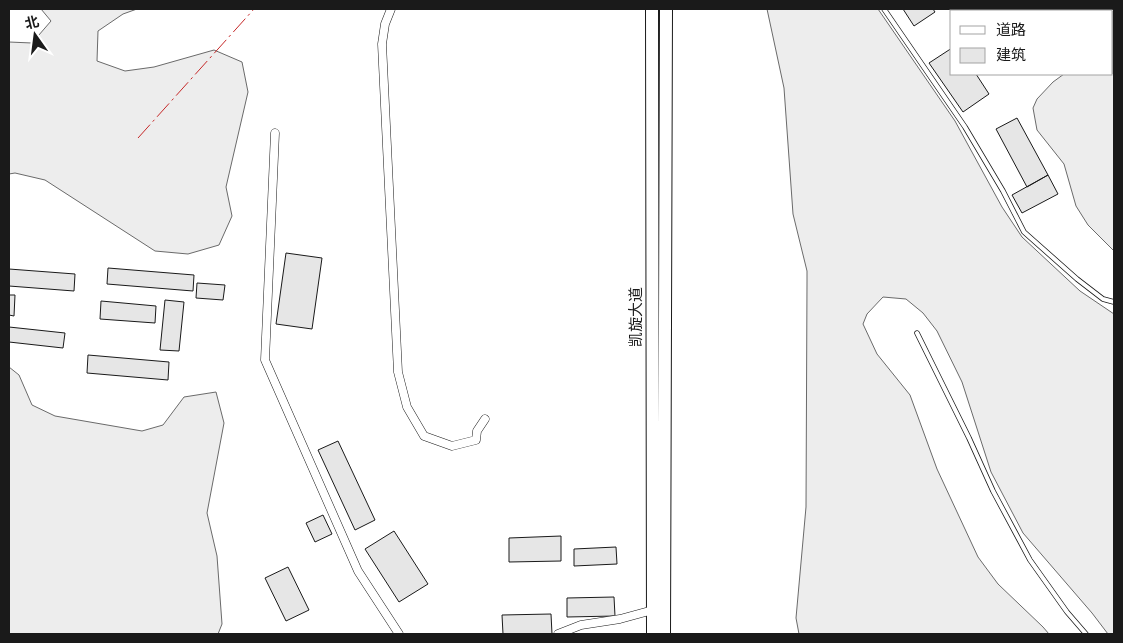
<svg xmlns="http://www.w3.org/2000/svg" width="1123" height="643" viewBox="0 0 1123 643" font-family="'Space Grotesk','Noto Sans SC',sans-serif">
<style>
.built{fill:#ededed;stroke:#6a6a6a}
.building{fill:#e6e6e6;stroke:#1a1a1a}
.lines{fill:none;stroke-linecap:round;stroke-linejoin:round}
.service-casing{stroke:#1a1a1a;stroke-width:5.5}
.minor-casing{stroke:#1a1a1a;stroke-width:9}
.primary-casing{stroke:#1a1a1a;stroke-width:14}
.service{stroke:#fff;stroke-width:4}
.minor{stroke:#fff;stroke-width:8}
.primary{stroke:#fff;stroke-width:12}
.power{stroke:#c62828;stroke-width:1;stroke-dasharray:18 4 2.5 4;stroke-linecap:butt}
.labels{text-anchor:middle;stroke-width:4;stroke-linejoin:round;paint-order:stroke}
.street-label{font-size:15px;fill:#1a1a1a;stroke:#fff}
</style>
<rect width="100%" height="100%" fill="#fff"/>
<path class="built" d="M 41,9 L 137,9 L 123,14 L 98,31 L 97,61 L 125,71 L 154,67 L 214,50 L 242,62 L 248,92 L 226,187 L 232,216 L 219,245 L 188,254 L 155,251 L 45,180 L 15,173 L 9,174 L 9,42 L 32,43 L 51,21 Z
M 767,9 L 878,9 L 955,121 L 1002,207 L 1022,237 L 1080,291 L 1114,314 L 1114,634 L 1108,634 L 1092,613 L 1023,533 L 991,472 L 962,382 L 937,331 L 923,313 L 906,299 L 883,297 L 867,314 L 863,324 L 877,354 L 910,395 L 937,469 L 978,557 L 998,584 L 1043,627 L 1049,634 L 799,634 L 796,618 L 806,507 L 807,282 L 807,271 L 793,214 L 784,88 Z
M 959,9 L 1114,9 L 1114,251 L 1088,225 L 1076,206 L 1064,164 L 1037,130 L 1033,108 L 1037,99 L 1053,82 L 1064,74 L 1112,74 L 1112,11 L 961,11 Z
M 9,367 L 19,375 L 32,405 L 55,416 L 142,431 L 163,425 L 184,397 L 216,392 L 224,423 L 207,513 L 217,556 L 222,624 L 218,634 L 9,634 Z"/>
<path class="building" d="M 903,9 L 933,9 L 935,12 L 914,26 Z
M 952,48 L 952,74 L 976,74 L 989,94 L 963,112 L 929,63 Z
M 1017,118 L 1048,175 L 1027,187 L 996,129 Z
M 1048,175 L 1058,194 L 1022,213 L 1012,195 Z
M 286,253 L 322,258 L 312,329 L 276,324 Z
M 108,268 L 194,275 L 193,291 L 107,284 Z
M 9,269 L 75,274 L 74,291 L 9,286 Z
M 197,283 L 225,285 L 223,300 L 196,298 Z
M 9,295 L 15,295 L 14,316 L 9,315 Z
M 165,300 L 184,302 L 179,351 L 160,350 Z
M 101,301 L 156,306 L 155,323 L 100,319 Z
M 9,327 L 65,333 L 63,348 L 9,342 Z
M 88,355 L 169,362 L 168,380 L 87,373 Z
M 338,441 L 375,520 L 355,530 L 318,450 Z
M 323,515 L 332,534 L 315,542 L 306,523 Z
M 394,531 L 428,584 L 399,602 L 365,549 Z
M 561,536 L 561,561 L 509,562 L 509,538 Z
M 616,547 L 617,564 L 574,566 L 574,549 Z
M 288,567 L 309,610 L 286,621 L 265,578 Z
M 614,597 L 615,616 L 567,617 L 567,598 Z
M 551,614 L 552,634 L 503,634 L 502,615 Z"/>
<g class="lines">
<g class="service-casing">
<path id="service" d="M 884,9 L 965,127 L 1003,191 L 1024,232 L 1077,279 L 1103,299 L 1114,302
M 917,333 L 969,438 L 993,491 L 1030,560 L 1067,612 L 1086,634"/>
</g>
<g class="minor-casing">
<path id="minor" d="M 391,9 L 385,24 L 382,44 L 398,372 L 407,407 L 424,436 L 452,446 L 476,440 L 477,431 L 485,419
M 275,133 L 265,360 L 358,571 L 399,634
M 558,634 L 581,625 L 620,619 L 653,610"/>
</g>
<g class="primary-casing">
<path id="primary" d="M 652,9 L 653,634
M 664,634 L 666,9"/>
</g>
<use href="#service" class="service"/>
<use href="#minor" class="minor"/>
<use href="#primary" class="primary"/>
<path class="power" d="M 138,138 L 254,9"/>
</g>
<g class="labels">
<g class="street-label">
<text transform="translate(636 317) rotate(-90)" y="5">凯旋大道</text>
</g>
</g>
<rect width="1123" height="643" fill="none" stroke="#1a1a1a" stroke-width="20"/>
<rect x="950" y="10" width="162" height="65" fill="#ffffff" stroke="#a3a3a3"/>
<rect x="960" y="26" width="25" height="8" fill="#ffffff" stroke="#a3a3a3"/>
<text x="996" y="35" font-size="15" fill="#1a1a1a">道路</text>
<rect x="960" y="48" width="25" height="15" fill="#e6e6e6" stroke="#a3a3a3"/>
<text x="996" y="60" font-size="15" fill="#1a1a1a">建筑</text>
<g transform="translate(35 35) rotate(346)" stroke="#ffffff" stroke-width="4" paint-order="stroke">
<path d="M0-4L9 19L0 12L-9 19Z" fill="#1a1a1a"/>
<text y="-8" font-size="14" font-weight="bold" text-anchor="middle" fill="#1a1a1a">北</text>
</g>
</svg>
